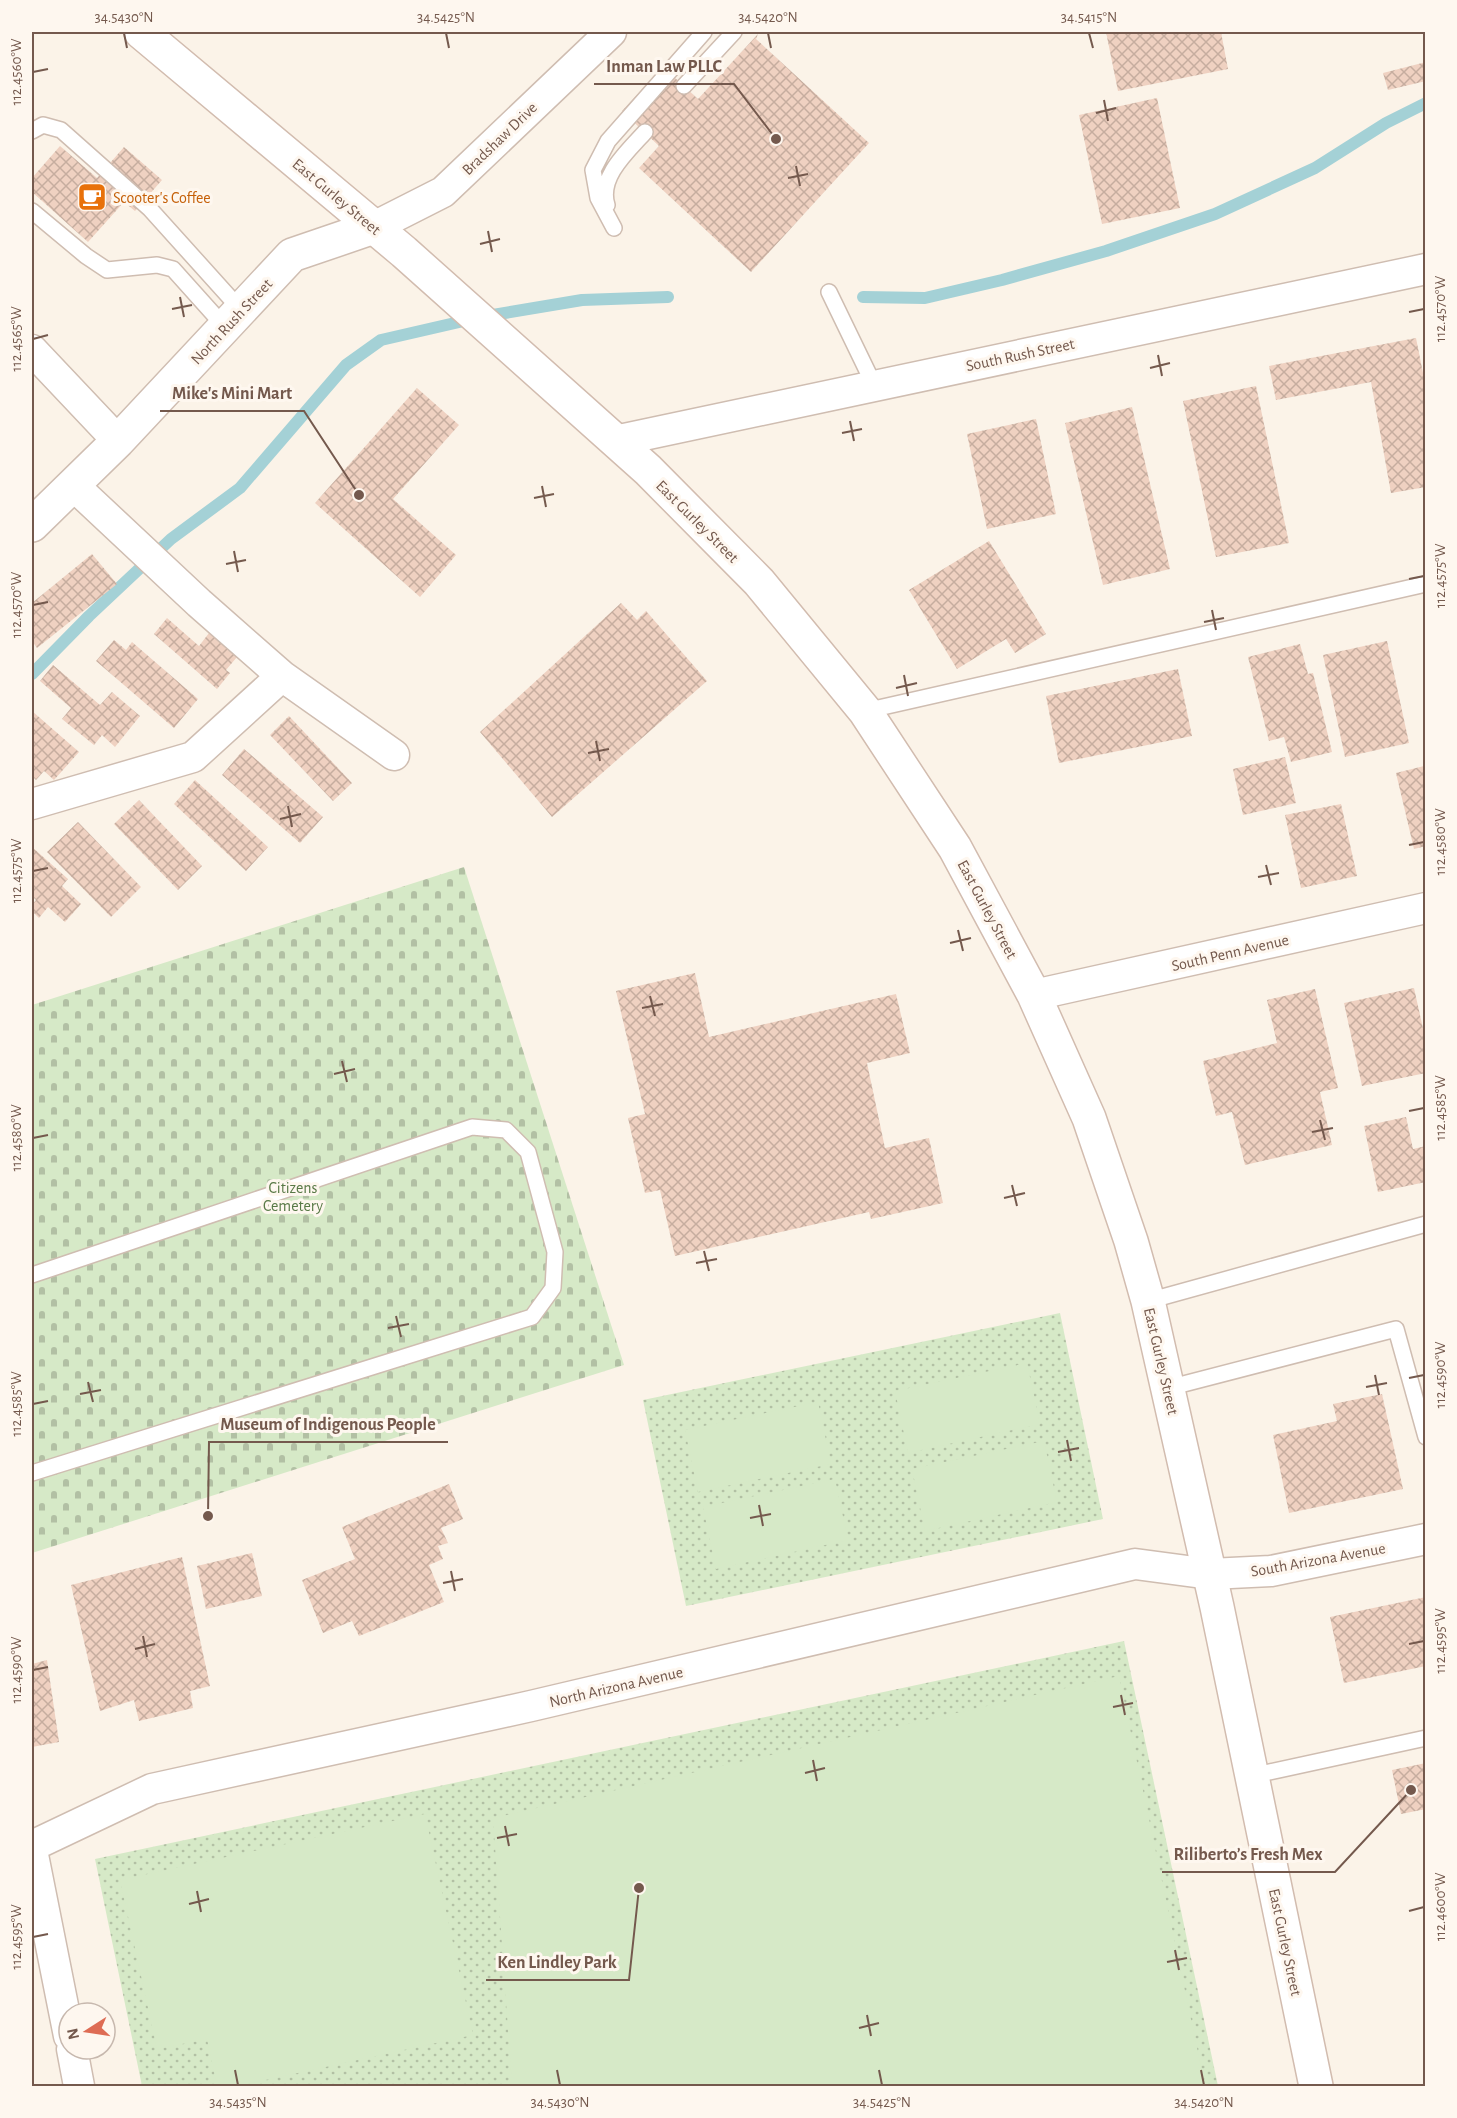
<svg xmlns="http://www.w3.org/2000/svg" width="1457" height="2118" viewBox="0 0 1457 2118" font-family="'Alegreya Sans',sans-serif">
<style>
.cemetery{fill:url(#cemetery-stones)}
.park{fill:url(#park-dots)}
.pitch{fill:#d6e9c7}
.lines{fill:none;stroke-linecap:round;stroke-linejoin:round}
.stream{stroke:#a4d1d6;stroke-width:12}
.building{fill:url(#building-cross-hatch)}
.service-casing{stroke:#cfbdb1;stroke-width:18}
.minor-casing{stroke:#cfbdb1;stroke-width:33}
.tertiary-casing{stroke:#cfbdb1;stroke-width:36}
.secondary-casing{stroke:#d2bcaf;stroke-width:36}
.service{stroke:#fff;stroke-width:15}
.minor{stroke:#fff;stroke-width:30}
.tertiary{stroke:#fff;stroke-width:33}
.secondary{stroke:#fff;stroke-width:33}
.ticks{fill:none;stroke:#74594d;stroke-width:2}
.labels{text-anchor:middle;stroke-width:6;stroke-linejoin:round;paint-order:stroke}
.street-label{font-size:16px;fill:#74594d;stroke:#fef7ef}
.food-label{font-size:16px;fill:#c56008;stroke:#fef7ef;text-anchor:start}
.park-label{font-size:16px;fill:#587946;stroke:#fef7ef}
.leader{fill:none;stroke:#74594d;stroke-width:2}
.callout-dot{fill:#74594d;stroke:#fef7ef;stroke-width:2}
.callout-label{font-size:18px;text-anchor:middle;font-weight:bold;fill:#74594d;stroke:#fef7ef;stroke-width:6;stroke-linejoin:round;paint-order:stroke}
.neatline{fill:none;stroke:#74594d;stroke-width:2}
.ticks-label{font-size:15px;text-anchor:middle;fill:#74594d}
</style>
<defs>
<pattern id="cemetery-stones" width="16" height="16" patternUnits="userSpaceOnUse" patternTransform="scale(1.5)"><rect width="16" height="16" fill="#d6e9c7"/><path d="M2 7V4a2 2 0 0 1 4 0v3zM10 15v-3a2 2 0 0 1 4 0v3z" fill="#b2c0a4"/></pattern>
<pattern id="park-dots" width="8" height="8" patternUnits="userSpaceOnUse" patternTransform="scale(1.5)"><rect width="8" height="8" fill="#d6e9c7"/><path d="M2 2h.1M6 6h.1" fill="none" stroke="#b2c0a4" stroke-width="1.8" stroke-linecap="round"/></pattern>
<pattern id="building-cross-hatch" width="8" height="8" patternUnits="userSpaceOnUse" patternTransform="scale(1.5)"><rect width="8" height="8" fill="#efd1c1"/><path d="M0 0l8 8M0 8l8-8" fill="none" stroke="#c6ad9f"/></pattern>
</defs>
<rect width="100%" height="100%" fill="#fbf3e8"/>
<path class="cemetery" d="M 464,867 L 624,1365 L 32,1553 L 32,1005 Z"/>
<path class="park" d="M 1060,1313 L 1103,1519 L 686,1606 L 643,1400 Z
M 1124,1641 L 1218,2086 L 142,2086 L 95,1859 Z"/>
<path class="pitch" d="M 1027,1363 L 1040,1424 L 908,1453 L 895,1391 Z
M 818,1402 L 831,1464 L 698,1492 L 685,1430 Z
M 1044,1441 L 1057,1502 L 925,1531 L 912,1469 Z
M 835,1479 L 848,1540 L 716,1569 L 703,1507 Z
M 1119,1676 L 1205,2086 L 512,2086 L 493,1818 Z
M 425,1814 L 473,2035 L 238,2086 L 217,2086 L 207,2039 L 157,2049 L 120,1880 Z"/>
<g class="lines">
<path class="stream" d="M 863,297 L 925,298 L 1002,280 L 1106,251 L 1215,214 L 1315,168 L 1386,123 L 1426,103
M 32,674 L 89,616 L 171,539 L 240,488 L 346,365 L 381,340 L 481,317 L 582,300 L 668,297"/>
</g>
<path class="building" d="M 1106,32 L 1221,32 L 1228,69 L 1118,91 Z
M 758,34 L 756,39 L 869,143 L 751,272 L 639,168 L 659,146 L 622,111 L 663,67 L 698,99 Z
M 1426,62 L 1426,81 L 1388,90 L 1383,73 Z
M 1157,98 L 1180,208 L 1102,224 L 1079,115 Z
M 60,146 L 97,178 L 124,147 L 162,180 L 135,211 L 124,202 L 88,242 L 32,192 L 32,178 Z
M 1416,338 L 1426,388 L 1426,487 L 1391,493 L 1371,382 L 1276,400 L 1269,366 Z
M 1256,386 L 1289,543 L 1216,557 L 1183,401 Z
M 417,388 L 459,425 L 393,499 L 456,555 L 420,597 L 315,503 Z
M 1132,407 L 1170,569 L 1103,585 L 1065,423 Z
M 1036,419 L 1056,514 L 987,529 L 967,434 Z
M 989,541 L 1046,634 L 1015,653 L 1006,639 L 957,669 L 909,590 Z
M 92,554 L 117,584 L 37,648 L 32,641 L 32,603 Z
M 621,603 L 637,620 L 646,611 L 707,681 L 552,817 L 480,732 Z
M 167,618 L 199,646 L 209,633 L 237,657 L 226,670 L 230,673 L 217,689 L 154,634 Z
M 114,640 L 126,650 L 132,642 L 198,699 L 174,728 L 96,661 Z
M 1387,641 L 1409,743 L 1345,757 L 1323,655 Z
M 1300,644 L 1308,674 L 1313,673 L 1332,752 L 1291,762 L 1284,737 L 1269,741 L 1248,657 Z
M 53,665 L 100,705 L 112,692 L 140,716 L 115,747 L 102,735 L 94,745 L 62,719 L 71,708 L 40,681 Z
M 1178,669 L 1192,736 L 1059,763 L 1046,696 Z
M 32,711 L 79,752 L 54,780 L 44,771 L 36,780 L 32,776 Z
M 289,716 L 352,783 L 333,801 L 270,735 Z
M 244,749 L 323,817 L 300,843 L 222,775 Z
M 1285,757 L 1296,803 L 1243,815 L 1233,769 Z
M 1424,766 L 1426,846 L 1414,849 L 1396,773 Z
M 195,780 L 268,847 L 246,871 L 174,804 Z
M 139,800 L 202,866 L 178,890 L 114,824 Z
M 1341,804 L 1357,876 L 1301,888 L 1285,815 Z
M 78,822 L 141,887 L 111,917 L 47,852 Z
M 32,847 L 68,879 L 62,886 L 81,904 L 65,922 L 48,907 L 39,918 L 32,911 L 32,905 L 36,900 L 32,896 Z
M 695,973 L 709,1037 L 896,994 L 910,1053 L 867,1063 L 885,1148 L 929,1138 L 943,1203 L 871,1219 L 869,1212 L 675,1256 L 660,1190 L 645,1193 L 628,1118 L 645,1114 L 616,991 Z
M 1414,988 L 1426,1042 L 1426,1073 L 1362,1086 L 1344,1003 Z
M 1315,989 L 1338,1088 L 1320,1092 L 1332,1145 L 1245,1165 L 1232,1112 L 1216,1116 L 1203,1061 L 1277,1043 L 1267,1000 Z
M 1406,1117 L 1413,1149 L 1426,1146 L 1426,1182 L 1378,1192 L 1364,1126 Z
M 1382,1394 L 1403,1489 L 1289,1513 L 1273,1435 L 1337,1421 L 1333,1404 Z
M 449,1484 L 463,1519 L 441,1528 L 448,1543 L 438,1546 L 443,1559 L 429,1565 L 444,1602 L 359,1636 L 352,1621 L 323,1633 L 302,1580 L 355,1559 L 342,1527 Z
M 252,1553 L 262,1596 L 206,1609 L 197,1566 Z
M 182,1557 L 210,1686 L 190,1691 L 193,1708 L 139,1721 L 134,1700 L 100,1711 L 71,1585 Z
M 1426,1597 L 1426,1666 L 1344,1683 L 1330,1617 Z
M 47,1660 L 59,1742 L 32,1747 L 32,1664 Z
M 1426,1763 L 1426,1809 L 1401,1814 L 1392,1770 Z"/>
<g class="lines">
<g class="service-casing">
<path id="service" d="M 684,86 L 734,32
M 32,131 L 43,125 L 61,130 L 150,209 L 241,310
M 607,205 C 598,177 628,151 645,132
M 32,211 L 86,256 L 107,270 L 157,265 L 173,269 L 225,327
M 614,228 L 598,198 L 593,170 L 608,141 L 704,32
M 829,292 L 874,385
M 865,711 L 1426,584
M 32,1275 L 472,1127 L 506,1130 L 528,1152 L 555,1252 L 553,1288 L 532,1317 L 32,1473
M 1148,1301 L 1426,1224
M 1168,1388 L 1396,1329 L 1426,1437
M 1251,1776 L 1426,1738"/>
</g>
<g class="minor-casing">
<path id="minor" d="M 374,227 L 443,192 L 611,32
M 32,350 L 118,441
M 615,441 L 1426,269
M 73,485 L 199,603 L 282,676 L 394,755
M 32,804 L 193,757 L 282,676
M 1034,995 L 1426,908
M 32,1846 L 152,1789 L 531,1706 L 1135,1564 L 1210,1574 L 1271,1571 L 1426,1539
M 32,1850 L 69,2036
M 72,2049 L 79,2086"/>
</g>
<g class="tertiary-casing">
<path id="tertiary" d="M 32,525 L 118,441 L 292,255 L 374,227"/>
</g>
<g class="secondary-casing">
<path id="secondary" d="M 141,32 L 404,252 L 648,470 L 759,582 L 865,711 L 955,848 L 1034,995 L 1089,1118 L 1131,1241 L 1148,1301 L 1217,1607 L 1316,2086"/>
</g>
<use href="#service" class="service"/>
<use href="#minor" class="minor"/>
<use href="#tertiary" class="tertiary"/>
<use href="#secondary" class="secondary"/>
</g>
<path class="ticks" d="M 124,33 L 127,48M 446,33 L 449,48M 768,33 L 771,48M 1089,33 L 1093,48M 33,72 L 48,69M 1104,100 L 1108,121M 1096,113 L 1116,108M 796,166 L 800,186M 788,178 L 808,174M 488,231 L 492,252M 480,244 L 500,239M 180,297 L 184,317M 172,309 L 192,305M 1409,312 L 1424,309M 33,339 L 48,335M 1158,355 L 1162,376M 1150,368 L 1170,363M 850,421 L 854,441M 842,433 L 862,429M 542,486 L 546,507M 534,498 L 554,494M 234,551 L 238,572M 226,564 L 246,560M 1409,579 L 1424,576M 33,605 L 48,602M 1212,610 L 1216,630M 1204,622 L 1224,618M 904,675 L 908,696M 896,688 L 917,683M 596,741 L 600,761M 588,753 L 609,749M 288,806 L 292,827M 280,819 L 301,814M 1409,845 L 1424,842M 1266,865 L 1271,885M 33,871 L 48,868M 1258,877 L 1279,873M 958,930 L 963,951M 950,943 L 971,938M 650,996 L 655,1016M 642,1008 L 663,1004M 342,1061 L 347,1082M 334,1074 L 355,1069M 1409,1111 L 1424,1108M 1320,1120 L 1325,1140M 1312,1132 L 1333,1128M 33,1138 L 48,1135M 1012,1185 L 1017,1206M 1004,1198 L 1025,1193M 704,1251 L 709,1271M 696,1263 L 717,1259M 396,1316 L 401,1337M 388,1328 L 409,1324M 1375,1375 L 1379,1395M 1409,1378 L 1424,1375M 88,1382 L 93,1402M 1366,1387 L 1387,1383M 80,1394 L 101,1390M 33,1404 L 48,1401M 1067,1440 L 1071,1461M 1058,1452 L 1079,1448M 759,1505 L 763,1526M 750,1518 L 771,1514M 451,1571 L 455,1591M 443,1583 L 463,1579M 143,1636 L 147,1657M 1409,1644 L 1424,1641M 135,1649 L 155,1644M 33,1670 L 48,1667M 1121,1695 L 1125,1715M 1113,1707 L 1133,1703M 813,1760 L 817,1781M 805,1773 L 825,1768M 505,1826 L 509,1846M 497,1838 L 517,1834M 197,1891 L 201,1912M 189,1904 L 209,1899M 1409,1911 L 1424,1907M 33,1937 L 48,1934M 1175,1950 L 1179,1970M 1167,1962 L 1187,1958M 867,2015 L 871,2036M 859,2028 L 879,2023M 235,2070 L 238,2085M 557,2070 L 560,2085M 879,2070 L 882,2085M 1201,2070 L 1204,2085"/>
<defs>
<g id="cafe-square" transform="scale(1.5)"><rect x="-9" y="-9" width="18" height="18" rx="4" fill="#e8710a" stroke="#fef7ef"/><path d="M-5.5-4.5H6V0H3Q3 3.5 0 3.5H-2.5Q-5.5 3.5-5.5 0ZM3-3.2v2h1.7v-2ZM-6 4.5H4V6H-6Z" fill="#fff"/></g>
</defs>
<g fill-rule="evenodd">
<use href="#cafe-square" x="92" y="197"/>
</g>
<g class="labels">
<g class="street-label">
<text transform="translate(499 138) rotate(-44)" y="6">Bradshaw Drive</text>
<text transform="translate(337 196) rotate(40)" y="6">East Gurley Street</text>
<text transform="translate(231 321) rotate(-47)" y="6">North Rush Street</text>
<text transform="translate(1020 354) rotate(-12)" y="6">South Rush Street</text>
<text transform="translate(698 521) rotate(45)" y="6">East Gurley Street</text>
<text transform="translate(988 909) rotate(62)" y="6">East Gurley Street</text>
<text transform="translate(1230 952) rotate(-13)" y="6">South Penn Avenue</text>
<text transform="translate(1162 1361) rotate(77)" y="6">East Gurley Street</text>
<text transform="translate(1318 1559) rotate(-10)" y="6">South Arizona Avenue</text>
<text transform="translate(616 1686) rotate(-13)" y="6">North Arizona Avenue</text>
<text transform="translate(1286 1942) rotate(78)" y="6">East Gurley Street</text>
</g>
<g class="food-label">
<text x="113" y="203">Scooter's Coffee</text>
</g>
<g class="park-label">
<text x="293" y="1193">Citizens<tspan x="293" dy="18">Cemetery</tspan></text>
</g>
</g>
<path class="leader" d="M776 139L734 84H594M359 495L304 411H160M208 1516L209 1442H448M1411 1790L1335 1872H1162M639 1888L629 1980H486"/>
<g class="callout-dot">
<circle cx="776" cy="139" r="6"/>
<circle cx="359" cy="495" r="6"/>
<circle cx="208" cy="1516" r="6"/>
<circle cx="1411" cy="1790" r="6"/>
<circle cx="639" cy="1888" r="6"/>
</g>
<g class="callout-label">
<text x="664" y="72">Inman Law PLLC</text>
<text x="232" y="399">Mike's Mini Mart</text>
<text x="328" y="1430">Museum of Indigenous People</text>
<text x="1248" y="1860">Riliberto’s Fresh Mex</text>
<text x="557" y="1968">Ken Lindley Park</text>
</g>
<rect width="1457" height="2118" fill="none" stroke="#fef7ef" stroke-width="66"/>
<g transform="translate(87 2031) rotate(258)"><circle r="28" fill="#fef7ef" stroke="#c7b8ae" stroke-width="1.5"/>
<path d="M0-4.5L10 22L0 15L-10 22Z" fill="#de6c54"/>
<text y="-9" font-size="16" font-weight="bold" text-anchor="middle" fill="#74594d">N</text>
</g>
<rect x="33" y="33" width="1391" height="2052" class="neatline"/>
<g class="ticks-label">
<text x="124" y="22">34.5430°N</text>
<text x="446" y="22">34.5425°N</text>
<text x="768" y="22">34.5420°N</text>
<text x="1089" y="22">34.5415°N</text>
<text transform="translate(16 72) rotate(-90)" y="5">112.4560°W</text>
<text transform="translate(1440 309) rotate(-90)" y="5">112.4570°W</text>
<text transform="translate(16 339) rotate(-90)" y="5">112.4565°W</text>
<text transform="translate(1440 576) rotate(-90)" y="5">112.4575°W</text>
<text transform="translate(16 605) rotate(-90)" y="5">112.4570°W</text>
<text transform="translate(1440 842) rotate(-90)" y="5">112.4580°W</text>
<text transform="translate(16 871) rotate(-90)" y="5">112.4575°W</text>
<text transform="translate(1440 1108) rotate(-90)" y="5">112.4585°W</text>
<text transform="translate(16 1138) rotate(-90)" y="5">112.4580°W</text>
<text transform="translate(1440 1375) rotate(-90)" y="5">112.4590°W</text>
<text transform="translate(16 1404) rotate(-90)" y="5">112.4585°W</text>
<text transform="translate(1440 1641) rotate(-90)" y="5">112.4595°W</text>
<text transform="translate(16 1670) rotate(-90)" y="5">112.4590°W</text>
<text transform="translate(1440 1907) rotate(-90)" y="5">112.4600°W</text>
<text transform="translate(16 1937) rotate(-90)" y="5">112.4595°W</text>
<text x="238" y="2107">34.5435°N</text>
<text x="560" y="2107">34.5430°N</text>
<text x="882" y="2107">34.5425°N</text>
<text x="1204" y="2107">34.5420°N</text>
</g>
</svg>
